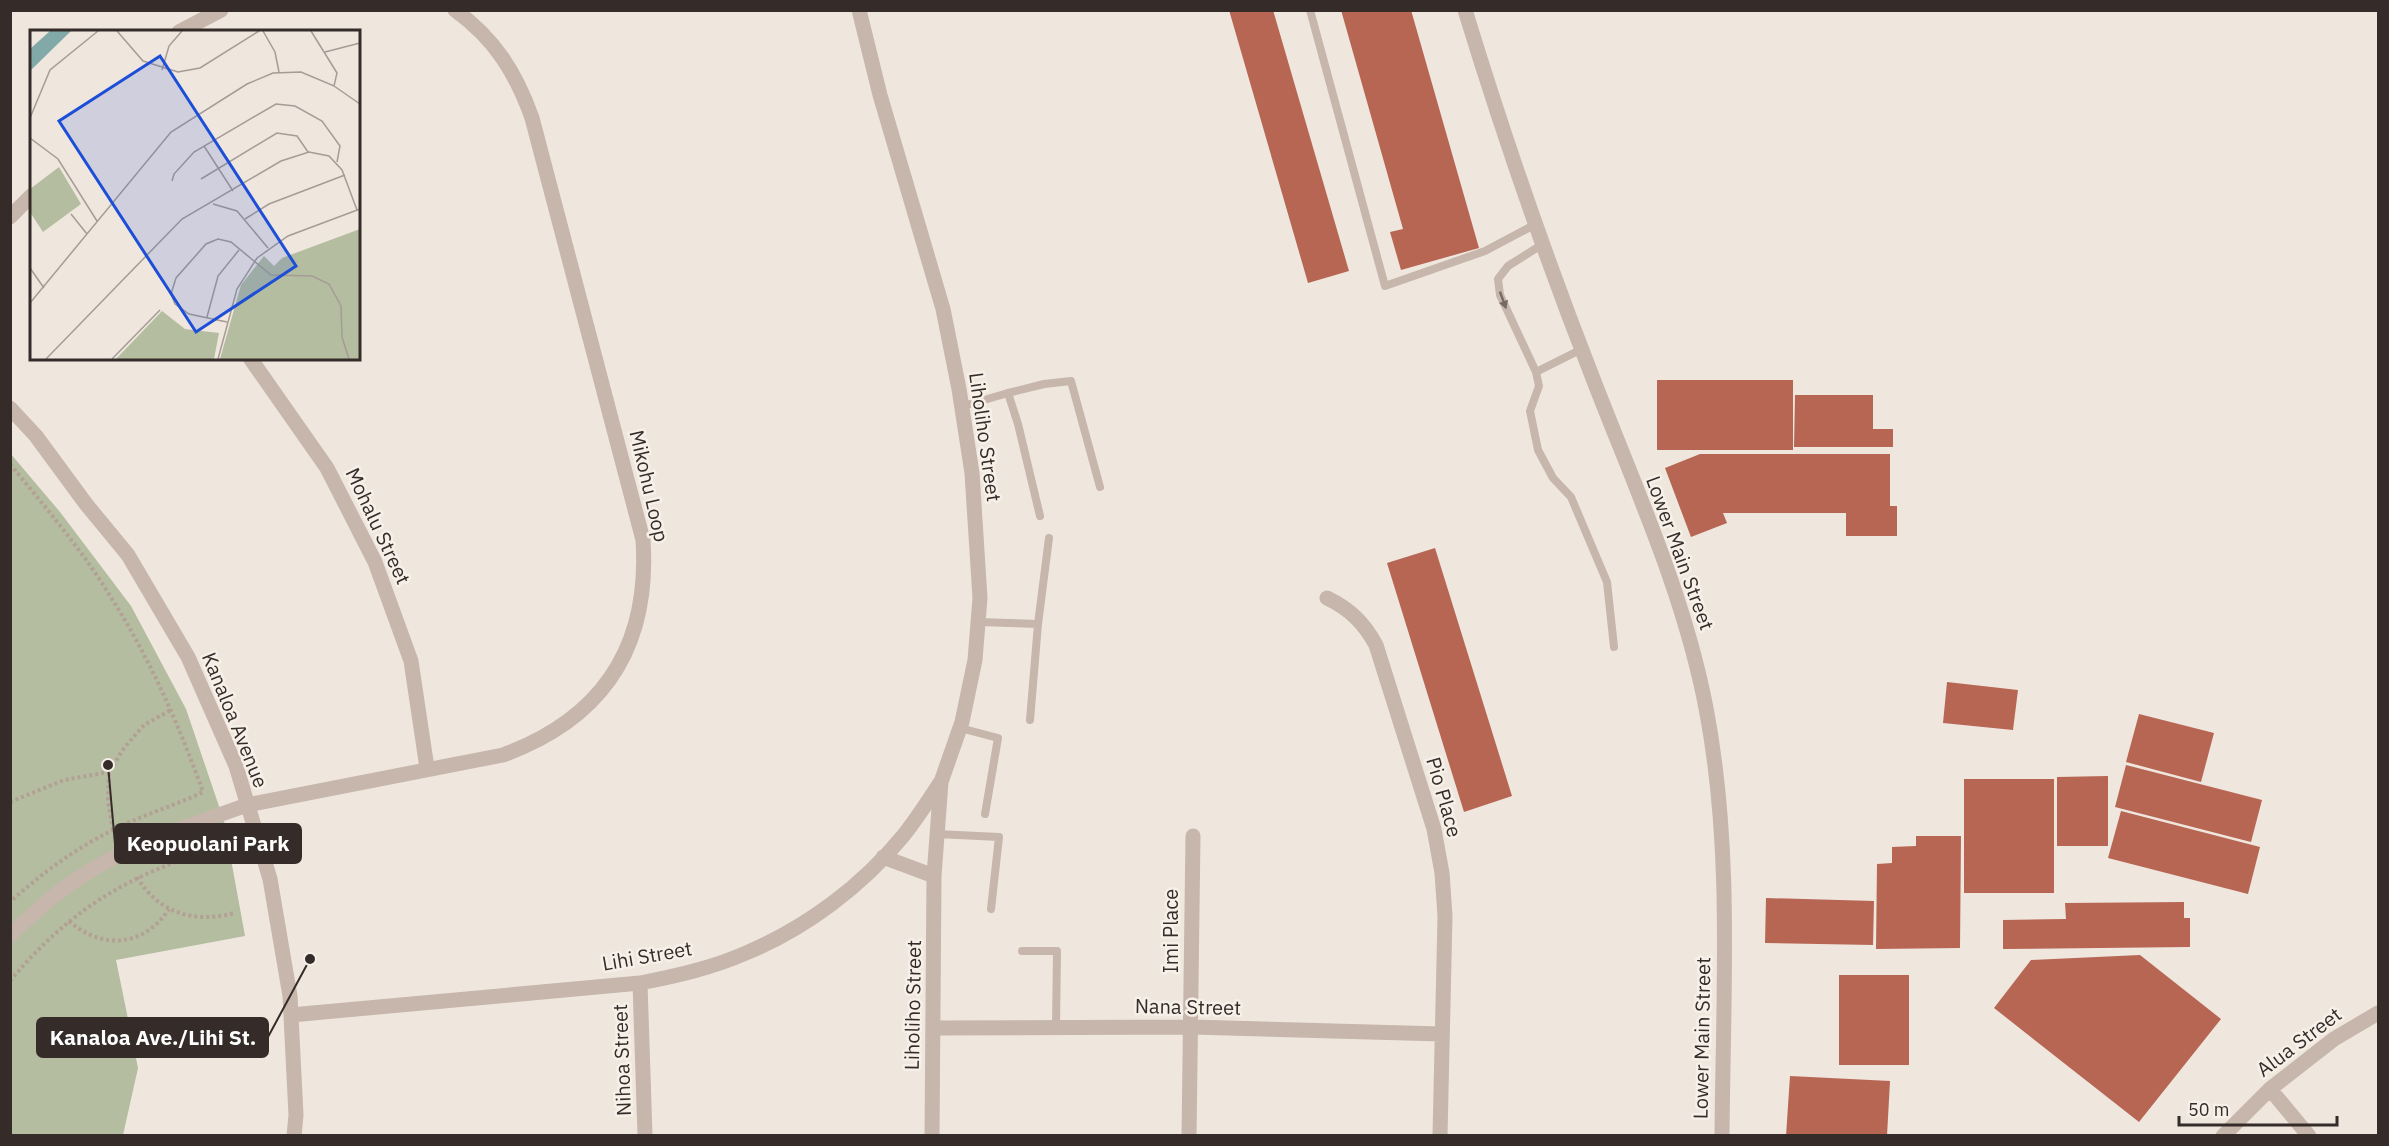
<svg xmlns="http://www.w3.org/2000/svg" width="2389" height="1146" viewBox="0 0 2389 1146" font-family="'IBM Plex Sans',sans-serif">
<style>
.green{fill:#b4bd9f}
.building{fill:#b76653}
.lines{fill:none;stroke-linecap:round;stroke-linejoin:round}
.path{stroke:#b2a095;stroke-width:4;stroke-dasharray:3 3;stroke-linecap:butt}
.service{stroke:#c6b6ab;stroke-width:8}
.minor{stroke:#c6b6ab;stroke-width:15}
.tertiary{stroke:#c6b6ab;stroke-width:15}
.oneway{fill:#766a64}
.labels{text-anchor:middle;stroke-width:5;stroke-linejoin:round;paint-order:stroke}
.street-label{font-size:20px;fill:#352c29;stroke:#f7f0e9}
.inset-road{fill:none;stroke:#a59c96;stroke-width:1.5}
.view{fill:#1d4ed8;fill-opacity:0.15;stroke:#1d4ed8;stroke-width:3}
.inset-edge{fill:none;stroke:#352c29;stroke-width:3}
.leader{fill:none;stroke:#352c29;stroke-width:2}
.callout-dot{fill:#352c29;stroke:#f7f0e9;stroke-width:2}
.callout{fill:#352c29;stroke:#352c29;stroke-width:2}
.callout-label{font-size:21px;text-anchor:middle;font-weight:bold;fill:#fff}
</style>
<rect width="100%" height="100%" fill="#efe6de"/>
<path class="green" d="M 10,453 L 60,512 L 131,606 L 186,709 L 224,821 L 245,936 L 116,960 L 138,1068 L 123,1135 L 11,1135 Z"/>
<path class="building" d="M 1229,10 L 1273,10 L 1349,271 L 1308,283 Z
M 1341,10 L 1411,10 L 1479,248 L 1401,270 L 1390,232 L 1403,229 Z
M 1657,380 L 1793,380 L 1793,450 L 1657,450 Z
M 1795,395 L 1873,395 L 1873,429 L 1893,429 L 1893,447 L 1794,447 Z
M 1700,454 L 1890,454 L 1890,506 L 1897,506 L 1897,536 L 1846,536 L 1846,513 L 1723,513 L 1727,523 L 1691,537 L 1665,468 Z
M 1435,548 L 1512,796 L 1464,812 L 1387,563 Z
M 1947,682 L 2018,690 L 2013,730 L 1943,723 Z
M 2139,714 L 2214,733 L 2201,782 L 2126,762 Z
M 2126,765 L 2262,800 L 2251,842 L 2115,807 Z
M 2108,776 L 2108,846 L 2057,846 L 2057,777 Z
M 1964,779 L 2054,779 L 2054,893 L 1964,893 Z
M 2121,811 L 2260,847 L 2248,894 L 2108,858 Z
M 1916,836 L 1961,836 L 1960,948 L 1876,949 L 1877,864 L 1892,863 L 1892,847 L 1916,846 Z
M 1766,898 L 1874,901 L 1873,945 L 1765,943 Z
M 2184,902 L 2184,918 L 2190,918 L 2190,947 L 2003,949 L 2003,920 L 2066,919 L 2065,903 Z
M 2140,955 L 2221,1019 L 2139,1122 L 1994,1008 L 2031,960 Z
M 1839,975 L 1909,975 L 1909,1065 L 1839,1065 Z
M 1790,1076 L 1890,1081 L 1887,1136 L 1786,1136 Z"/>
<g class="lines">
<path class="path" d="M 10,464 C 46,508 83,551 112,599 C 150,659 179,725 203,792 C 174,806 142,815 113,830 C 76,848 41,874 10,902
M 10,802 L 64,780 L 109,772
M 113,830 L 108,801 L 109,772 L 124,748 L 144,725 L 171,710
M 137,877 C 158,913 195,924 234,913
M 69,921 C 102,950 144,947 169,909
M 10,981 C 71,908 130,874 220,847"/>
<path class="service" d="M 1310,10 L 1385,286 L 1485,251 L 1536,224
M 1543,244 L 1508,266 L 1498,279 L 1500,295 L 1536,372 L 1582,349
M 1536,372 L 1539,386 L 1530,411 L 1538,450 L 1553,478 L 1571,497 L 1607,582 L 1614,647
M 1008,393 L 1044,384 L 1071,381 L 1100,487
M 963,406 L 1008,393 L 1018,424 L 1040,516
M 978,622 L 1038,624 L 1030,720
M 1038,624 L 1049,538
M 960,728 L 998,738 L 985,814
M 937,834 L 999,837 L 991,909
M 1022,951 L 1057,951 L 1056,1027"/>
<path class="minor" d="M 859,10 L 880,95 L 943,309 L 959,389 L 972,473 L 980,598 L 975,660 L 962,722 L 941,782 L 934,876 L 932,1136
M 179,32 L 221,10
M 10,217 L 32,195
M 250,358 L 327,468 L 375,562 L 411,661 L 427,768
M 10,408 L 36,436 L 86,504 L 128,555 L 188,657 L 236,766 L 270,879 L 290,996 L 296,1115 L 294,1136
M 1327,598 C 1350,609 1364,623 1376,645 L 1434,829 L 1442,873 L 1445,916 L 1440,1136
M 883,857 L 934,876
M 10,936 C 19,925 31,917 41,907 C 99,854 174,831 247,805 L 503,755 C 604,718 650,646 643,540 L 532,118 C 516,73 495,39 455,10
M 640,983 L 645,1136
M 291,1015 L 640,983 C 676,976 712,968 746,953 C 806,928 862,886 903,836 C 916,820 928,801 940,783
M 934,1028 L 1192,1027 L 1442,1034
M 2270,1089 L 2309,1136
M 1189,1136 L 1193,836
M 2223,1136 L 2270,1089 L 2334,1039 L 2378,1013"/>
<path class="tertiary" d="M 1465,10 C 1503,134 1545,256 1592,376 C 1634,485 1684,593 1706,708 C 1733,849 1723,993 1722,1136"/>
</g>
<defs><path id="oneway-solid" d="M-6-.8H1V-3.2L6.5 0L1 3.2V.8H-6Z" transform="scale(1.5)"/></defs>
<use class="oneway" href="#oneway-solid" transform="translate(1503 300) rotate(70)"/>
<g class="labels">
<g class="street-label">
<text transform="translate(985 437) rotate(82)" y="7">Liholiho Street</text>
<text transform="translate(649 486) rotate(77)" y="7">Mikohu Loop</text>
<text transform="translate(378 526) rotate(65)" y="7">Mohalu Street</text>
<text transform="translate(1680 553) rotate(70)" y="7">Lower Main Street</text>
<text transform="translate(235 720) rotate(68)" y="7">Kanaloa Avenue</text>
<text transform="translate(1444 797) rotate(74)" y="7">Pio Place</text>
<text transform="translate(1171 931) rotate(-90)" y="7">Imi Place</text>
<text transform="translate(647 956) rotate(-10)" y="7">Lihi Street</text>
<text transform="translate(913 1005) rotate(-89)" y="7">Liholiho Street</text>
<text transform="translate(1188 1007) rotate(1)" y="7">Nana Street</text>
<text transform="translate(1702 1038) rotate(-89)" y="7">Lower Main Street</text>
<text transform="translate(2299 1042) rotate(-37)" y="7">Alua Street</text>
<text transform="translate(622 1060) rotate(-92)" y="7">Nihoa Street</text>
</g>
</g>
<g transform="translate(30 30)">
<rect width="330" height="330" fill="#efe6de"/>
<path d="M 29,137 L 51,174 L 13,202 L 0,182 L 0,159 ZM 330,199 L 330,329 L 190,329 L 211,255 L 234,226 L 244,236 L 252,228 ZM 132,281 L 155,299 L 189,303 L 184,329 L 86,329 Z" fill="#b4bd9f"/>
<path d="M 20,1 L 41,1 L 0,41 L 0,19 Z" fill="#80a9a8"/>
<path class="inset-road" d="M 87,1 L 113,31 L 148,42 L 170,38 L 229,1M 233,1 L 245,22 L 249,42M 295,22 L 330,13M 132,40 L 139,16 L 152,1M 304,56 L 330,74M 0,88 L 20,40 L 68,1M 0,108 L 28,129 L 67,191M 174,116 L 203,161M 171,149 L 247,103 L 267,106 L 278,122M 142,151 L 144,144 L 164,122 L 246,74 L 265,76 L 292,91 L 310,116 L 307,132M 183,174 L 207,181 L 238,218M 41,184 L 57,204M 215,189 L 239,174 L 315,145M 0,238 L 14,258M 0,273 L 141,102 L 217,54 L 243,43 L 271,42 L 304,56 L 307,43 L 281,1M 177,287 L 188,246 L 209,220M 197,292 L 159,284 L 145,274 L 141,264 L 146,248 L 176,214 L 188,209 L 201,212 L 241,245 L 282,246 L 299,254 L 311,276 L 312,307 L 319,329M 16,329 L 152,189 L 251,131 L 279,122 L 299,126 L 312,140 L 327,180M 82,329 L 130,280M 188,329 L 207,259 L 227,228 L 258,206 L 330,179"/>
<path class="view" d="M 130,26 L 266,236 L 166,302 L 29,91 Z"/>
<rect width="330" height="330" class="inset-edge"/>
</g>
<path class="leader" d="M108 765L115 844M310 959L268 1037"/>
<g class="callout-dot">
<circle cx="108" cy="765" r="6"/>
<circle cx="310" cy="959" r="6"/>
</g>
<g class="callout">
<rect x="115" y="824" width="186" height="39" rx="6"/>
<rect x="37" y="1018" width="231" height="39" rx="6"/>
</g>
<g class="callout-label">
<text x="208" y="851">Keopuolani Park</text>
<text x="153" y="1045">Kanaloa Ave./Lihi St.</text>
</g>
<rect width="2389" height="1146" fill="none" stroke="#352c29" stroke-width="24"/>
<path d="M2179 1116v9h158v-9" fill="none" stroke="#352c29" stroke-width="3"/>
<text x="2188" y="1116" font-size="18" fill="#352c29" stroke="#f7f0e9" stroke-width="4.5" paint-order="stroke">50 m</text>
</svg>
